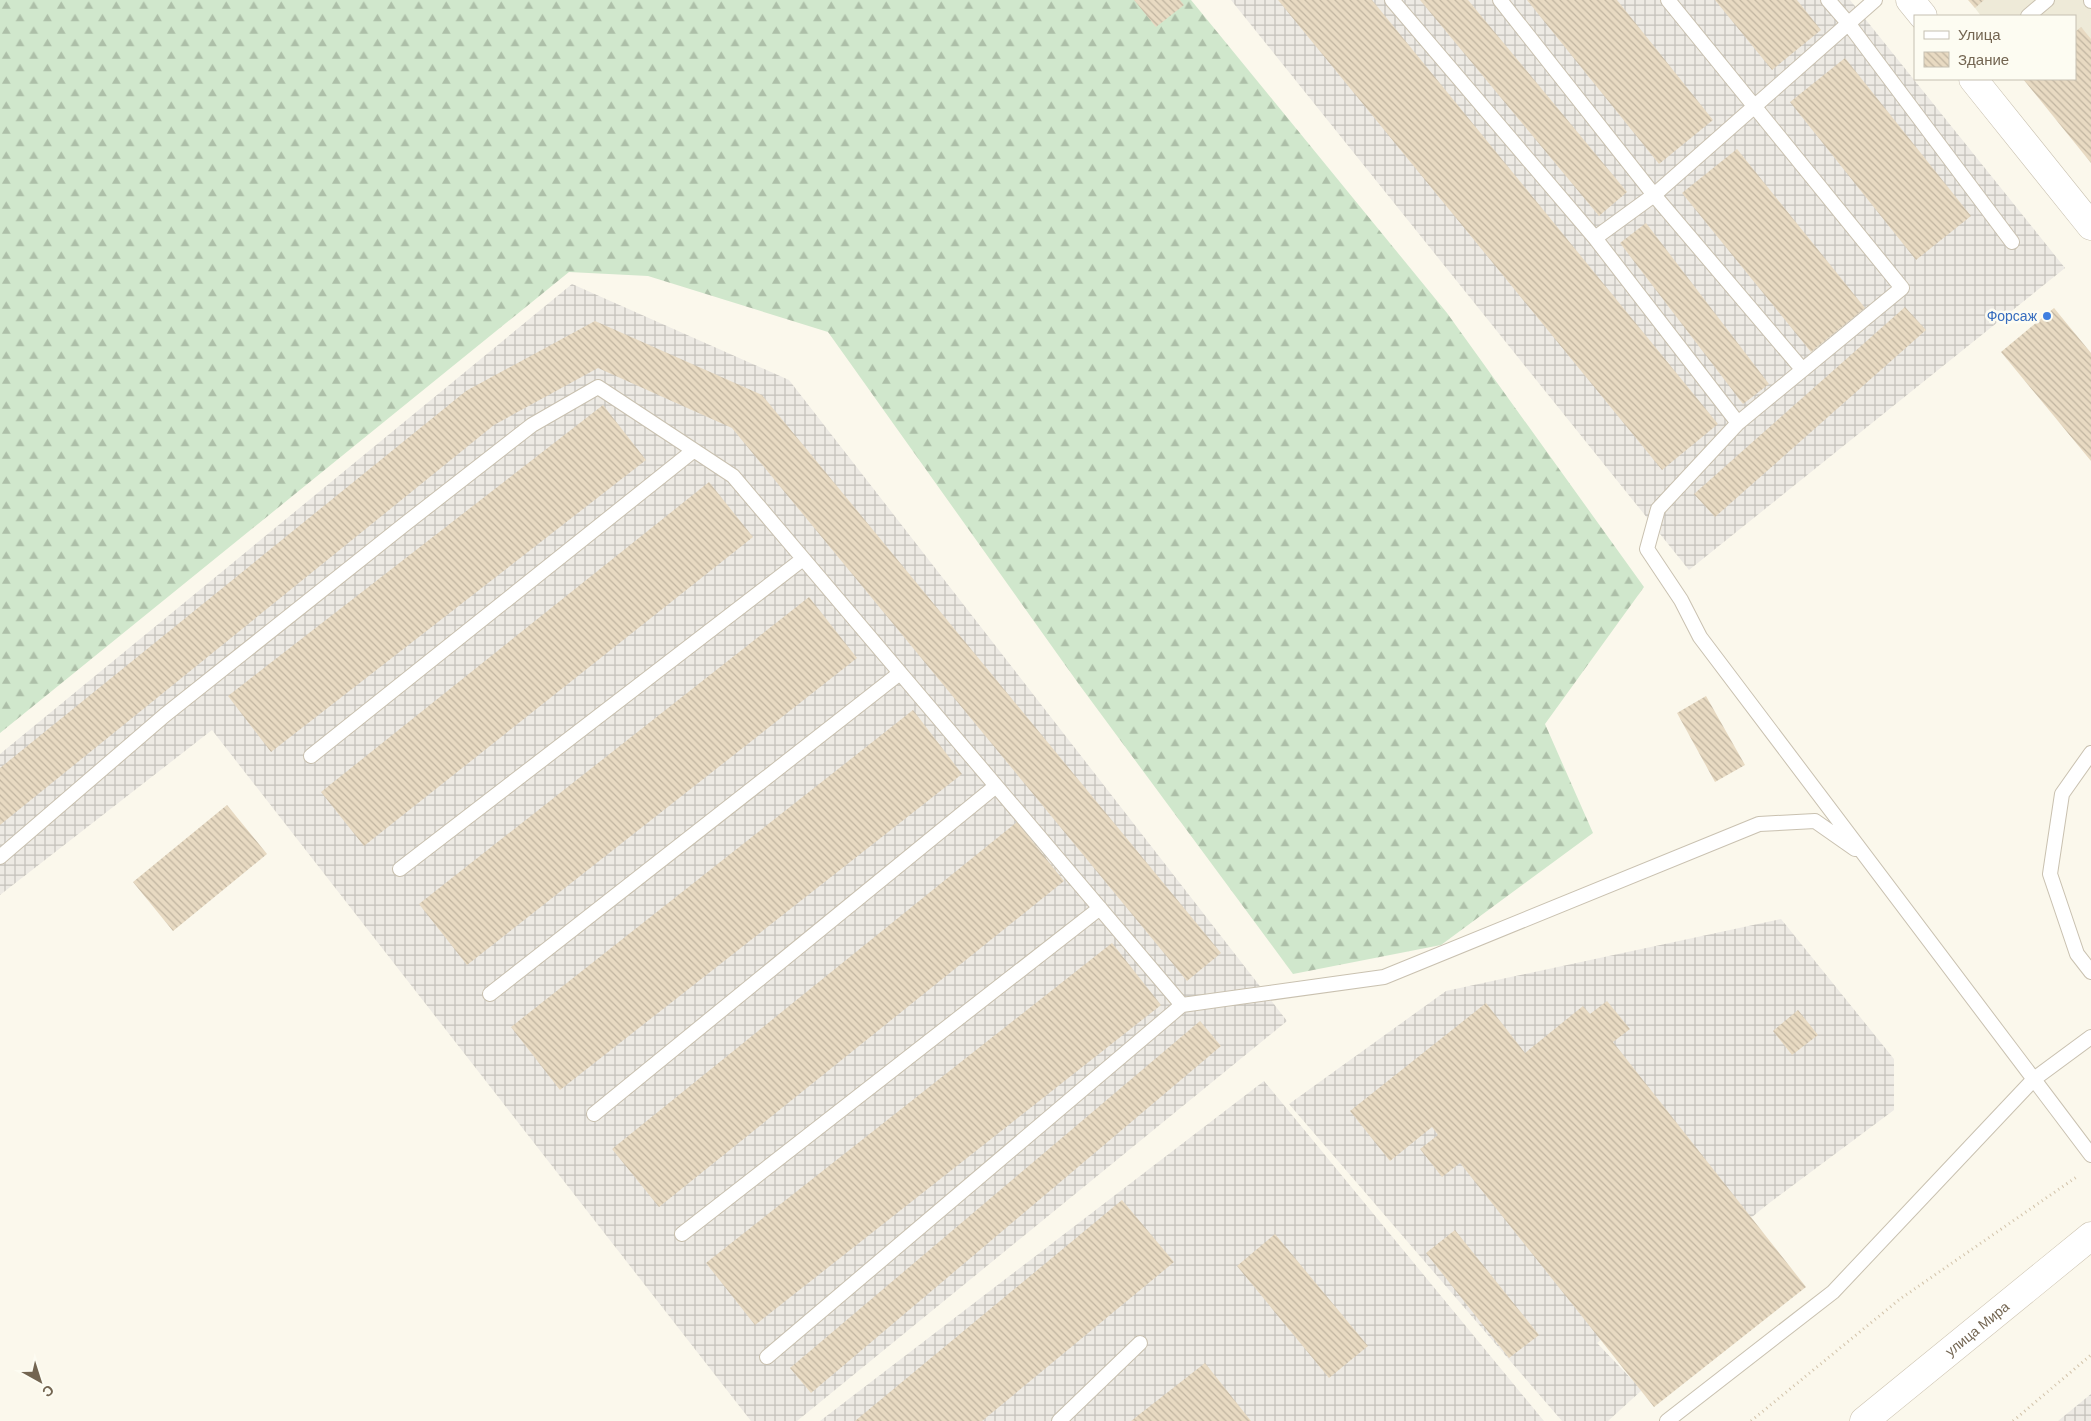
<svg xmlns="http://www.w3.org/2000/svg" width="2091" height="1421" viewBox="0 0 2091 1421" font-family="'DM Sans',sans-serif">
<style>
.residential{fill:#eeead8}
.industrial{fill:url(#industrial-grid)}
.forest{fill:url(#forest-firs)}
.building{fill:url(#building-back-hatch)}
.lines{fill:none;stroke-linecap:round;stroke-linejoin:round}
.lane-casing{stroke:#c9c1b0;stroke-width:16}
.street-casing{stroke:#c9c1b0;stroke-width:29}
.secondary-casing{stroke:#ccc2af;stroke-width:29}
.path{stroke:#d2c3aa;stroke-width:3;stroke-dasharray:1 4;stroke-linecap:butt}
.lane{stroke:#fff;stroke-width:14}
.street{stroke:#fff;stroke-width:28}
.secondary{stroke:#fff;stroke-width:28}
.shop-dot{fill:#3f7fe0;stroke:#fdfcf2;stroke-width:2}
.labels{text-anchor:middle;stroke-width:5;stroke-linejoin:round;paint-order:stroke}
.shop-label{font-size:14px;fill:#366cbe;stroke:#fdfcf2;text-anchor:end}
.street-label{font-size:14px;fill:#736551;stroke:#fdfcf2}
</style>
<defs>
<pattern id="industrial-grid" width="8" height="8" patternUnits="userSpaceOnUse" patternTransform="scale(1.25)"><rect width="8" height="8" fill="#edeae4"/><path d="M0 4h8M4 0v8" fill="none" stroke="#c4c1bb"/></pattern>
<pattern id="forest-firs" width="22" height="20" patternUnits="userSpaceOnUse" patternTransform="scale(1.25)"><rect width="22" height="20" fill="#d0e7cc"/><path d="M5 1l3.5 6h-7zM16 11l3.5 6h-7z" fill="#adbfa8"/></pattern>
<pattern id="building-back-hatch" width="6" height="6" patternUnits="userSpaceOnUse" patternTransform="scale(1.25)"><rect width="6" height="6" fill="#e8dac2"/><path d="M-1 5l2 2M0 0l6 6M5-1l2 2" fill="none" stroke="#c0b4a0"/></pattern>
</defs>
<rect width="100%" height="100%" fill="#fbf8ec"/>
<path class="residential" d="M 1969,0 L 2091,0 L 2091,160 L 2029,79 L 2075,79 L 2075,16 L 1981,16 Z"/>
<path class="industrial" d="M 1231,0 L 1850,0 L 2065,268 L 1689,570 Z
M 572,284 L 789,380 L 1287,1021 L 797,1421 L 751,1421 L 212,730 L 0,895 L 0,754 Z
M 1781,919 L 1894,1059 L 1894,1110 L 1768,1204 L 1597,1343 L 1642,1390 L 1608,1421 L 1562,1421 L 1289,1104 L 1446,991 Z
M 1264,1081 L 1544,1421 L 820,1421 Z
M 2091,1394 L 2091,1421 L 2058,1421 Z"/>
<path class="forest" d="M 0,0 L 1191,0 L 1447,313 L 1644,587 L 1545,724 L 1593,833 L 1441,945 L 1293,974 L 1078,683 L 828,332 L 648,276 L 569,272 L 0,733 Z"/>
<path class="building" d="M 1134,0 L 1180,0 L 1184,5 L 1156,27 Z
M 1278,0 L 1372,0 L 1718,424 L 1662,470 Z
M 1420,0 L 1468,0 L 1627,192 L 1599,216 Z
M 1527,0 L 1617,0 L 1713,120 L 1659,164 Z
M 1715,0 L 1797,0 L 1821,30 L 1772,70 Z
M 1968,0 L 1984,0 L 1975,8 Z
M 2081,27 L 2091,39 L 2091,163 L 2023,79 L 2075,79 L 2075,32 Z
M 1845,58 L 1971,216 L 1916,260 L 1790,102 Z
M 1737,149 L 1865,308 L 1811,352 L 1682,193 Z
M 1646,223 L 1769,384 L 1743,404 L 1620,243 Z
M 1905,307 L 1926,330 L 1715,517 L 1694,494 Z
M 2054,308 L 2091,353 L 2091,461 L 2001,352 Z
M 595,321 L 762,395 L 1221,953 L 1187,981 L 732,428 L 598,368 L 494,425 L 0,825 L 0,768 L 466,391 Z
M 603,405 L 646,460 L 271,752 L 228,696 Z
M 709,482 L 753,537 L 364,846 L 321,792 Z
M 809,597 L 857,658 L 467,965 L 419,904 Z
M 1706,696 L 1745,765 L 1715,782 L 1677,713 Z
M 913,710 L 962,774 L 560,1090 L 511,1027 Z
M 227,805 L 267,854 L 173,931 L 133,882 Z
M 1017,822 L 1064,881 L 659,1207 L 612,1149 Z
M 1112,943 L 1161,1005 L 755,1325 L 706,1263 Z
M 1607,1001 L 1630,1029 L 1613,1042 L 1806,1287 L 1654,1407 L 1460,1163 L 1442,1177 L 1420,1149 L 1438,1135 L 1432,1127 L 1390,1161 L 1350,1111 L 1486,1003 L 1525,1053 L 1583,1006 L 1590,1014 Z
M 1798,1010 L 1818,1035 L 1792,1055 L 1773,1031 Z
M 1200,1021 L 1221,1046 L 811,1393 L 790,1368 Z
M 1122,1200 L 1174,1262 L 982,1421 L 855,1421 Z
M 1455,1230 L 1539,1335 L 1509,1358 L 1426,1253 Z
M 1275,1234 L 1368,1346 L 1329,1378 L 1237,1266 Z
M 1205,1363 L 1251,1421 L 1131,1421 Z"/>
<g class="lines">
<g class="lane-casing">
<path id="lane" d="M 1392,0 L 1595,238
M 1500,0 L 1654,195 L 1802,369
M 1668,0 L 1902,288 L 1738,423 L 1658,509 L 1647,549 L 1681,600 L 1700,637 L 2091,1155
M 1828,0 L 1848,23 L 2012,242
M 2091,0 L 2091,1
M 2028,16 L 2047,0
M 1738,423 L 1595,238 L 1654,195 L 1875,0
M 2091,753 L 2062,794 L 2050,874 L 2077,954 L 2091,972
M 311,756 L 693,451
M 0,857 L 165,715 L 405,524 L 532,425 L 598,387 L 733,476 L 1182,1005
M 400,869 L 803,559
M 490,994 L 900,673
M 594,1114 L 996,786
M 682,1234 L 1100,908
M 767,1357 L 1182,1005 L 1384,977 L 1759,824 L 1815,821 L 1855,849
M 1059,1421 L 1140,1343
M 1667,1421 L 1833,1292 L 2034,1079 L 2091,1037"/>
</g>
<g class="street-casing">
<path id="street" d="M 1910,0 L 1923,16
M 1973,79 L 2091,226"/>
</g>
<g class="secondary-casing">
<g id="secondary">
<path id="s1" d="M 1864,1421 L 2091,1236"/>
</g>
</g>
<path class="path" d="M 1751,1421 L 1900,1299 L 2078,1176
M 2013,1421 L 2091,1355"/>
<use href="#lane" class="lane"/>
<use href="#street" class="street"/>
<use href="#secondary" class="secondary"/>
</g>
<circle class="shop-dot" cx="2047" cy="316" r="5"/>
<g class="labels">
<g class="shop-label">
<text x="2037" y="321">Форсаж</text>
</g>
<g class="street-label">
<text dy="5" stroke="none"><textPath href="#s1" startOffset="146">улица Мира</textPath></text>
</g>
</g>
<rect x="1914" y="15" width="162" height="65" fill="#fdfcf2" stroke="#c6c0b2"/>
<rect x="1924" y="31" width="25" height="8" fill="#ffffff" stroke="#c6c0b2"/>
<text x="1958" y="40" font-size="15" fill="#736551">Улица</text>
<rect x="1924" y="52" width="25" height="15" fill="url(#building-back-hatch)" stroke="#c6c0b2"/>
<text x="1958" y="65" font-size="15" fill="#736551">Здание</text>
<g transform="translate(40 1381) rotate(141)" stroke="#fdfcf2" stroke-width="4" paint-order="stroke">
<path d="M0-4L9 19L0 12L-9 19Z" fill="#736551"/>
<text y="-8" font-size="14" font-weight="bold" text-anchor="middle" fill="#736551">С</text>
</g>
</svg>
